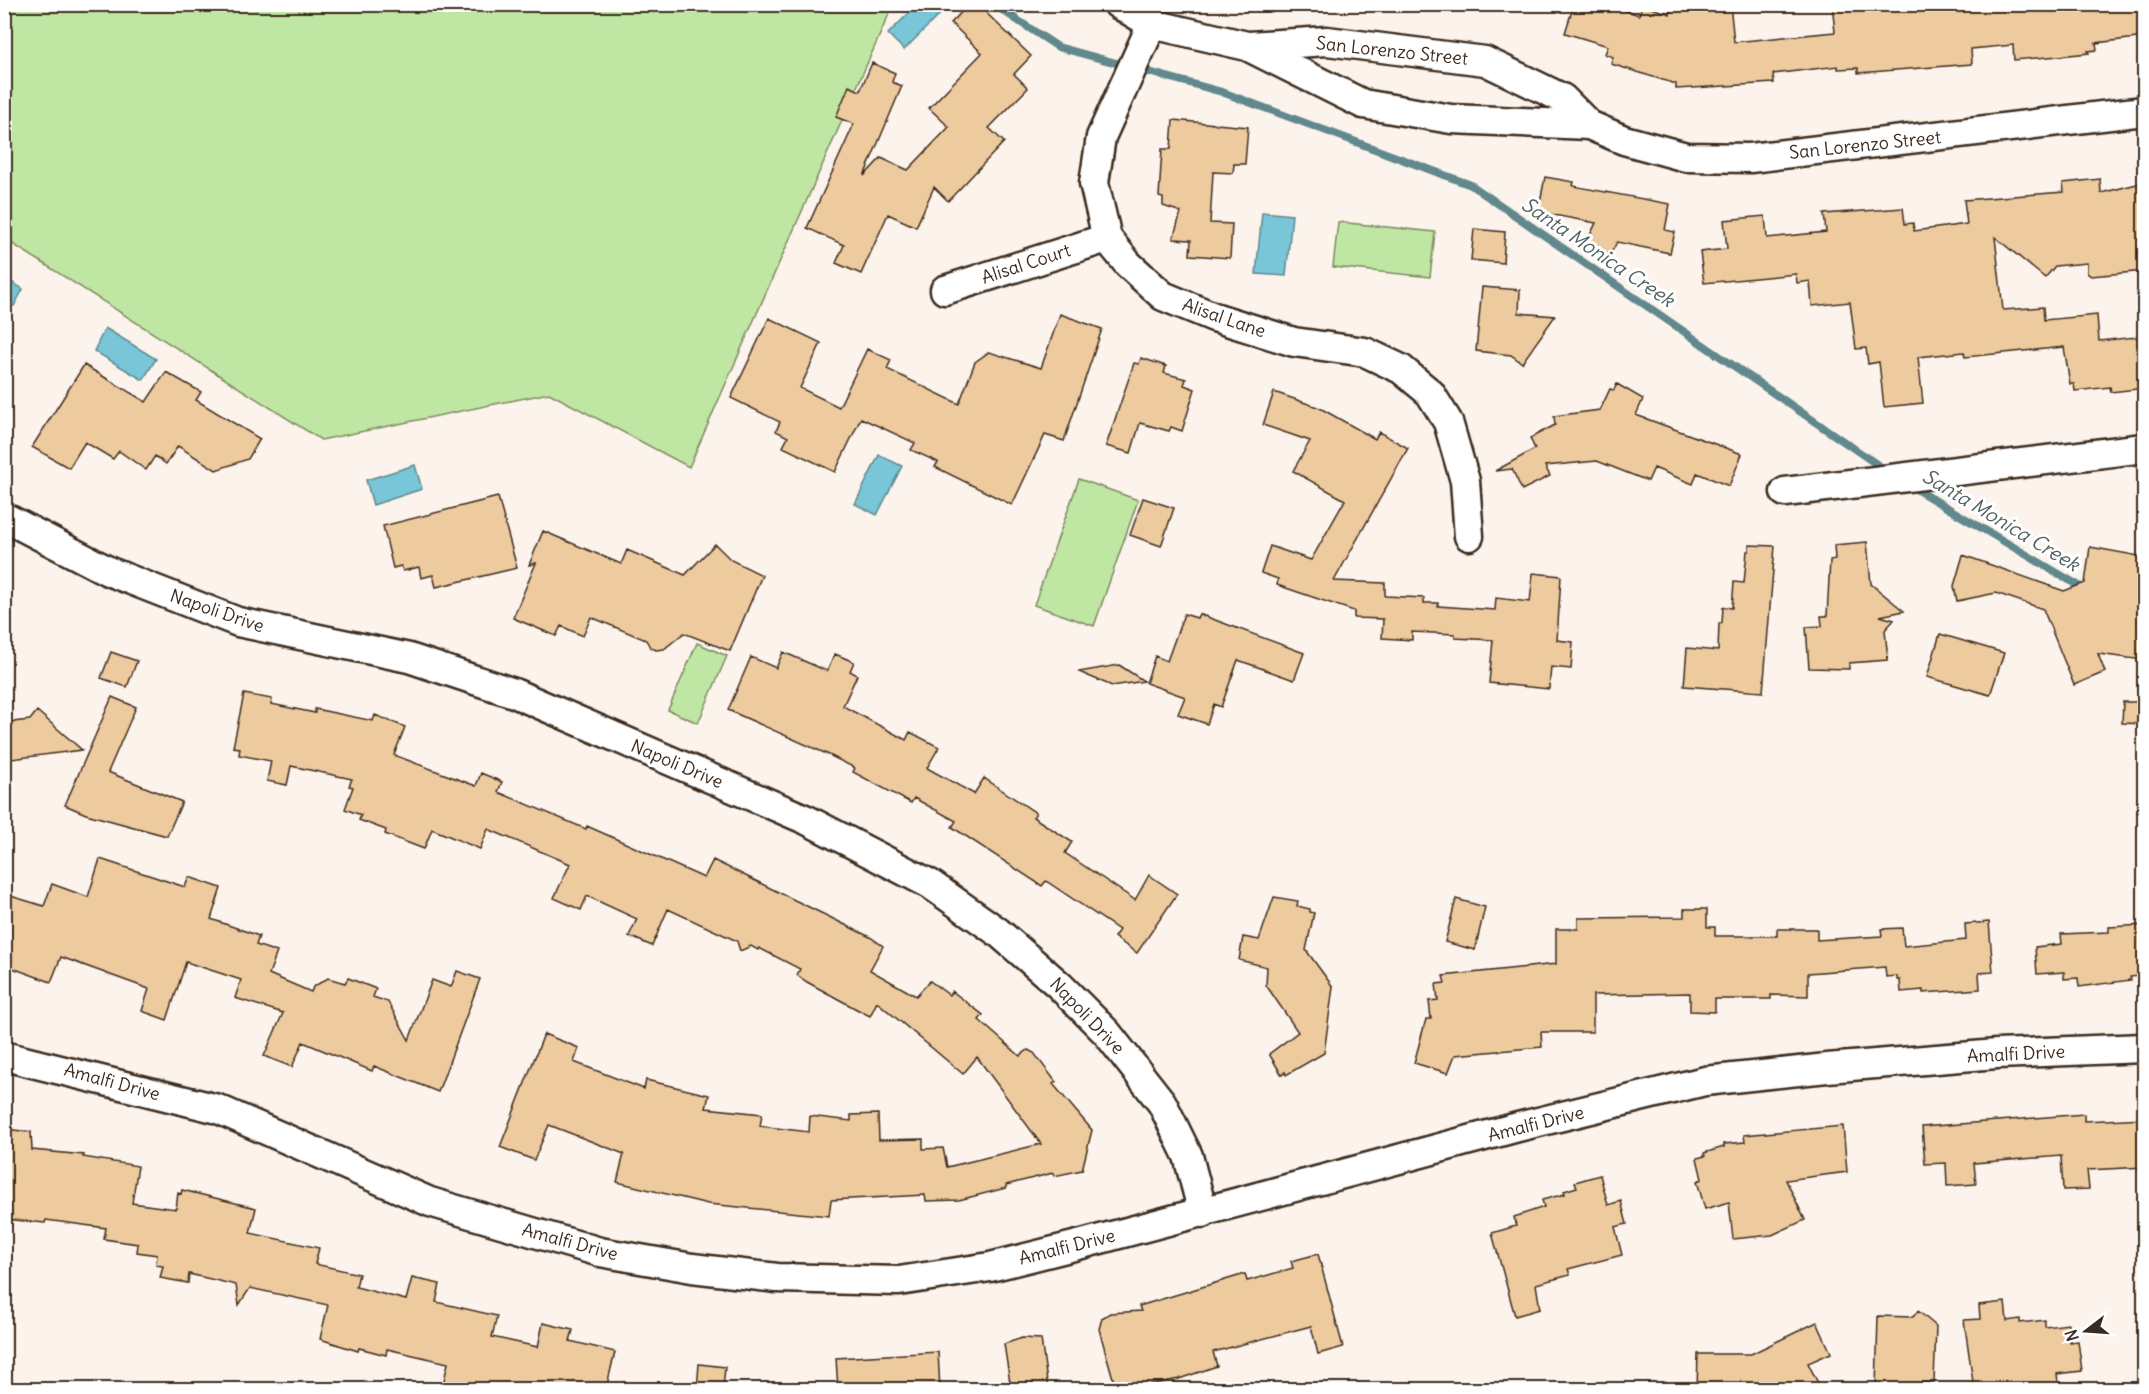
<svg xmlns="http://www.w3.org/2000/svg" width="2149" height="1394" viewBox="0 0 2149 1394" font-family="Delius,sans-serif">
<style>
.green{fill:#bfe7a3;stroke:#7d8860;stroke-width:1.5}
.water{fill:#78c6d7;stroke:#60888d;stroke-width:1.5}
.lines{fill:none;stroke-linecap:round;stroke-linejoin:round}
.stream{stroke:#60888d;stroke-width:8}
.building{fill:#eeca9f;stroke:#3b2a1e;stroke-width:1.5}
.minor-casing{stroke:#3b2a1e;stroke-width:33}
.minor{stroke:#fff;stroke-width:28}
.labels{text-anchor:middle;stroke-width:6;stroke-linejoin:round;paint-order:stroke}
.street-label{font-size:18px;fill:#3b2a1e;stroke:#fff}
.water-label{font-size:20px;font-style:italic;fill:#50615f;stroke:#fff}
</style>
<rect width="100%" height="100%" fill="#fcf4ec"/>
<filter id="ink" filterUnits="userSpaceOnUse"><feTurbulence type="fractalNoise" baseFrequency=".0167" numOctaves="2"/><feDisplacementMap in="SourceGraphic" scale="12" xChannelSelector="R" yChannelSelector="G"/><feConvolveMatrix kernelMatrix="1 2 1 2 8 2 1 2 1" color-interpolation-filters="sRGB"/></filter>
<g filter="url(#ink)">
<path class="green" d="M 4,5 L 893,5 L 689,467 L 549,393 L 321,440 L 5,239 Z
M 1338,222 L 1435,232 L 1430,277 L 1333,267 Z
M 1079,479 L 1138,500 L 1094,626 L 1034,605 Z
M 697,643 L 727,656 L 698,723 L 668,710 Z"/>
<path class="water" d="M 917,5 L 948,6 L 904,50 L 888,34 Z
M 1262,212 L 1292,215 L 1286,276 L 1256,274 Z
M 5,278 L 23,289 L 14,306 L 5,301 Z
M 105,328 L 156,359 L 143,380 L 94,351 Z
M 879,455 L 902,466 L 877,515 L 855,504 Z
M 415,465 L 422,489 L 373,505 L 366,480 Z"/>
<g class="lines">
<path class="stream" d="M 993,4 L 1058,47 L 1222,92 L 1471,185 L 1888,472
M 1909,485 L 2086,590"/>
</g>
<path class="building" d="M 969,4 L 977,4 L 1031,56 L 1014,74 L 1028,88 L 989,128 L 1004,142 L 948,201 L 934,187 L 916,227 L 888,214 L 861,274 L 836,263 L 844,245 L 807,228 L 854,124 L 836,117 L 849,86 L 860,91 L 872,63 L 895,73 L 892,82 L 902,86 L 864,176 L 881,158 L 908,170 L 949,127 L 929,108 L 982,53 L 951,23 Z
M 1574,4 L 1607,4 L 1639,15 L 1642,5 L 1670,14 L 1669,4 L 1730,4 L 1734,42 L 1835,32 L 1832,4 L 2145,4 L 2145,37 L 2096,43 L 2097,50 L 2088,51 L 2089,53 L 2059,56 L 2014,60 L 2013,45 L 1971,49 L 1972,64 L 1858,73 L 1858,68 L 1838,69 L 1838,66 L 1773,74 L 1774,83 L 1676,89 L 1676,84 L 1611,64 L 1613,57 L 1605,54 L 1608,46 L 1565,33 Z
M 1173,120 L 1248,127 L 1245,164 L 1234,164 L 1233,173 L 1213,172 L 1210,223 L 1232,224 L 1230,258 L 1190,255 L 1191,240 L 1173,239 L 1181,212 L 1163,206 L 1163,198 L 1159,197 L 1162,149 L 1171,149 Z
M 1545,177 L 1574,182 L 1573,186 L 1670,204 L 1665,230 L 1675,232 L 1670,253 L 1617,242 L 1610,255 L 1586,243 L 1596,223 L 1538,212 Z
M 2100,179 L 2101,193 L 2145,182 L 2145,271 L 2091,276 L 2087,273 L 2087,263 L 2055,266 L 2045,278 L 1995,237 L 2003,310 L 2043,307 L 2044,320 L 2097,315 L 2099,341 L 2145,336 L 2145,388 L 2111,392 L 2110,387 L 2075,391 L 2074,384 L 2070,384 L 2064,347 L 1965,357 L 1964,352 L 1918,357 L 1923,403 L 1884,407 L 1879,362 L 1868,364 L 1866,348 L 1856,349 L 1850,302 L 1812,306 L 1810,281 L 1797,283 L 1796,274 L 1704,283 L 1700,252 L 1727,249 L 1724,220 L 1765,216 L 1767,238 L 1826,232 L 1824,214 L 1903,208 L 1905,224 L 1913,223 L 1914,231 L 1967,224 L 1964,200 L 2064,192 L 2063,183 Z
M 1474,229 L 1505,232 L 1503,263 L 1471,260 Z
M 1482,287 L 1520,290 L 1519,313 L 1555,316 L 1522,363 L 1511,355 L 1476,351 Z
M 1060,314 L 1102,329 L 1064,441 L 1045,435 L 1012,505 L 935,467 L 938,462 L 911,450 L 915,443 L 861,418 L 835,472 L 783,447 L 788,437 L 776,431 L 780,422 L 731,398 L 769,318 L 821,343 L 800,388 L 839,407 L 867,349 L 891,360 L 887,369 L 959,404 L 975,362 L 989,352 L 1041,368 Z
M 1141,358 L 1166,366 L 1164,373 L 1186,379 L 1184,385 L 1195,389 L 1182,431 L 1171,427 L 1169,431 L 1140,423 L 1131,453 L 1106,446 L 1134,363 L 1139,364 Z
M 84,365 L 146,402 L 166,372 L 201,392 L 196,400 L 260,439 L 248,459 L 216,470 L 178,446 L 166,464 L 155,456 L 146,470 L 119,451 L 113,459 L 85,442 L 69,468 L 32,447 Z
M 1617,384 L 1643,399 L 1636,415 L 1742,454 L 1729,486 L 1697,473 L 1693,484 L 1654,468 L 1648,481 L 1597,461 L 1545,466 L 1550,476 L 1522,490 L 1512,469 L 1495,471 L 1535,449 L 1530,438 L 1555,425 L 1554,416 L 1600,410 L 1610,389 L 1614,390 Z
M 1274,392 L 1320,408 L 1375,439 L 1379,432 L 1408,448 L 1334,581 L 1385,583 L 1385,596 L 1424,598 L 1424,603 L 1438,603 L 1438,606 L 1495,610 L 1496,598 L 1530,602 L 1533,573 L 1561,576 L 1557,640 L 1573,642 L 1571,669 L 1551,667 L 1549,689 L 1489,683 L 1493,640 L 1455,638 L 1455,634 L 1412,632 L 1412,640 L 1382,638 L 1383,619 L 1354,618 L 1354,611 L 1277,585 L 1278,579 L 1261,573 L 1270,546 L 1311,560 L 1345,500 L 1293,471 L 1310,441 L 1263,425 Z
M 498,497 L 517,568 L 436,587 L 433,575 L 421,578 L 419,567 L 403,571 L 401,566 L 393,568 L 383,526 Z
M 1143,498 L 1174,508 L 1161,546 L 1130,535 Z
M 543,531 L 621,564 L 627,550 L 685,575 L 715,544 L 731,560 L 762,575 L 730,651 L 684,633 L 664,649 L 656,650 L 650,647 L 646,640 L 591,617 L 583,636 L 561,626 L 556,636 L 513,618 L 536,563 L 529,565 Z
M 1867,542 L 1871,584 L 1904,611 L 1880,616 L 1894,620 L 1885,630 L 1888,660 L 1849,663 L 1849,669 L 1809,668 L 1806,627 L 1822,626 L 1821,616 L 1827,616 L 1830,560 L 1835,559 L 1834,545 Z
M 1749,545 L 1775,546 L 1763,692 L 1684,686 L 1687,648 L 1718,651 L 1719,623 L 1722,623 L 1723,607 L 1732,608 L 1734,582 L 1744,583 L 1747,551 L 1749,551 Z
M 2090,547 L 2145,557 L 2143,660 L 2098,654 L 2105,672 L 2074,685 L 2043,609 L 1996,593 L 1957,601 L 1954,586 L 1963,555 L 2064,591 L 2085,583 Z
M 1184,614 L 1197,618 L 1199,614 L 1304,653 L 1294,680 L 1238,660 L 1221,707 L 1214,704 L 1207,724 L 1178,714 L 1185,697 L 1146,683 L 1155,656 L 1167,661 Z
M 1940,634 L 2004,653 L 1990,695 L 1927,677 Z
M 111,652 L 137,661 L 127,687 L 101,678 Z
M 783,652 L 827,671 L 835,654 L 854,662 L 850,671 L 857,675 L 843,706 L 906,740 L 910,732 L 939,747 L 927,768 L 974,794 L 984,778 L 1036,813 L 1033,817 L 1072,842 L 1065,853 L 1135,900 L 1149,875 L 1177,894 L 1137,953 L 1114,937 L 1119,930 L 1046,881 L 1042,886 L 952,827 L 956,821 L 914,798 L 911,803 L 853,772 L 855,768 L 829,755 L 728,710 L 751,657 L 776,668 Z
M 1119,665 L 1144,681 L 1112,686 L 1079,672 Z
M 244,694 L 272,699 L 271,704 L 315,713 L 315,709 L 373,721 L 375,715 L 405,727 L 394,755 L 476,786 L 481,773 L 502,782 L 498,792 L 586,829 L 587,826 L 704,878 L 713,860 L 870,937 L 883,946 L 870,970 L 916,996 L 930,981 L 949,995 L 952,991 L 983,1015 L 979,1020 L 1020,1056 L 1028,1050 L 1034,1053 L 1056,1082 L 1053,1084 L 1092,1130 L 1082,1170 L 1054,1176 L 1053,1173 L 1006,1185 L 1006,1188 L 959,1200 L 926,1201 L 925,1195 L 831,1200 L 829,1216 L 708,1204 L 617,1182 L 624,1154 L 549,1125 L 534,1160 L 500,1147 L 544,1034 L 579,1048 L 574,1062 L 644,1089 L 646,1080 L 709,1095 L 706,1108 L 762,1114 L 760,1126 L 809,1132 L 810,1116 L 851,1121 L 851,1115 L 878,1114 L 879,1140 L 923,1139 L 923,1149 L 943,1148 L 947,1167 L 1041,1144 L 977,1057 L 963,1074 L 877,1002 L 870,1016 L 862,1012 L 807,982 L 797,975 L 800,969 L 759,948 L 758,950 L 751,946 L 740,951 L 737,941 L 668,909 L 652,946 L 629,936 L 637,919 L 587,896 L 581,910 L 554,898 L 570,864 L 488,829 L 480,849 L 432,829 L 424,849 L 385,834 L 386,830 L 359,820 L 361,815 L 345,809 L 353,787 L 349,786 L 352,779 L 291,766 L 287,785 L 267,781 L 271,761 L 239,755 L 240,748 L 233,747 Z
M 112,697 L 136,707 L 108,772 L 182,802 L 167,836 L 86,814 L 65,805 Z
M 2123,702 L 2145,702 L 2145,724 L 2122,723 Z
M 37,711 L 82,750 L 4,760 L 4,723 L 30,720 Z
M 100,859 L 185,887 L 189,877 L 221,888 L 211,919 L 259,936 L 256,945 L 277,952 L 269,974 L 311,992 L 313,987 L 328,978 L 345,983 L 348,978 L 376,989 L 373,997 L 388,1002 L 409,1040 L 432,980 L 451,987 L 457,971 L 480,979 L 438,1092 L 374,1066 L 372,1071 L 303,1042 L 292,1067 L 264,1056 L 283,1013 L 235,998 L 241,980 L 186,962 L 167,1020 L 142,1011 L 149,989 L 61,957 L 51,982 L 4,965 L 4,894 L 44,906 L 52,884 L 88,897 Z
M 1274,897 L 1298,901 L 1297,906 L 1310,909 L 1310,912 L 1314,913 L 1306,950 L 1333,987 L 1324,1053 L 1286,1075 L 1285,1072 L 1282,1075 L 1269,1054 L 1298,1032 L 1266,985 L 1267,967 L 1239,960 L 1243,937 L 1259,940 Z
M 1456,899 L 1485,907 L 1475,950 L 1445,942 Z
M 1684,909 L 1707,909 L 1707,927 L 1715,927 L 1715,936 L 1777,936 L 1777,929 L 1817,929 L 1817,940 L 1882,936 L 1881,929 L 1902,928 L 1904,946 L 1966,940 L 1965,924 L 1989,922 L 1993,972 L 1979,973 L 1980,989 L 1923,993 L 1923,990 L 1901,992 L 1900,980 L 1897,980 L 1897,976 L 1886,977 L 1885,967 L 1808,973 L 1808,996 L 1771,995 L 1771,999 L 1715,999 L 1715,1012 L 1690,1011 L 1690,993 L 1593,995 L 1593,1032 L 1541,1032 L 1542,1047 L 1455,1055 L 1448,1073 L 1414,1063 L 1426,1019 L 1431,1019 L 1429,1001 L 1438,1000 L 1436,984 L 1445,983 L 1443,976 L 1556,964 L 1556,929 L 1578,929 L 1578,918 L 1684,917 Z
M 2145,925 L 2145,975 L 2130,977 L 2131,980 L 2079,987 L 2078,978 L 2064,979 L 2064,972 L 2037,974 L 2035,947 L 2062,944 L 2061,934 L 2109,932 L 2109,927 Z
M 2084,1114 L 2084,1121 L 2145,1118 L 2145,1167 L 2087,1170 L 2089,1189 L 2063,1190 L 2061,1156 L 1974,1163 L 1976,1184 L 1947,1186 L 1946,1163 L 1925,1164 L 1922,1127 Z
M 1843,1126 L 1847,1172 L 1786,1180 L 1805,1220 L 1772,1235 L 1733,1239 L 1729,1202 L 1705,1209 L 1697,1181 L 1702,1179 L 1697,1158 L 1705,1156 L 1704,1153 L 1724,1147 L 1724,1144 L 1745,1142 L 1744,1135 Z
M 4,1129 L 31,1132 L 32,1150 L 84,1155 L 83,1157 L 138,1166 L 132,1203 L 176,1209 L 178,1193 L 181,1194 L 182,1190 L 256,1208 L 250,1233 L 319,1248 L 315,1264 L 359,1274 L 356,1287 L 406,1300 L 412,1278 L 440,1284 L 436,1302 L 497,1316 L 492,1337 L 538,1347 L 543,1323 L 573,1330 L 570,1341 L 615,1352 L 606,1389 L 442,1389 L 448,1363 L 387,1349 L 386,1355 L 359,1348 L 358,1351 L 320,1339 L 328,1305 L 250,1288 L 239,1305 L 236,1285 L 189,1274 L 188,1283 L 160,1278 L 163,1266 L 156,1265 L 157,1255 L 137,1252 L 138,1244 L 104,1239 L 106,1228 L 46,1220 L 45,1223 L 4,1219 Z
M 1600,1175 L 1608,1205 L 1621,1201 L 1627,1224 L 1615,1227 L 1622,1255 L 1568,1269 L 1570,1275 L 1536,1284 L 1540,1309 L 1515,1316 L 1492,1233 L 1516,1226 L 1514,1217 L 1544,1207 L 1542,1200 L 1565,1194 L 1564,1191 L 1577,1187 L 1575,1182 Z
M 1318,1254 L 1343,1347 L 1318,1354 L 1311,1326 L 1213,1352 L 1217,1366 L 1179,1379 L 1129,1389 L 1116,1389 L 1099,1329 L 1102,1318 L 1110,1313 L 1141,1311 L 1139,1306 L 1245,1274 L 1247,1281 L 1293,1268 L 1291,1261 Z
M 2005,1302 L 2007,1321 L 2020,1319 L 2020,1323 L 2045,1320 L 2045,1327 L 2068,1324 L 2070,1342 L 2078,1341 L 2082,1371 L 2057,1374 L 2059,1389 L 2017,1389 L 2017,1385 L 1974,1389 L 1964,1320 L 1980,1319 L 1979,1305 Z
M 1918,1311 L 1936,1326 L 1934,1383 L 1916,1383 L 1916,1389 L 1876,1389 L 1878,1316 L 1913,1317 Z
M 1817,1322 L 1831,1353 L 1808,1363 L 1821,1389 L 1697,1389 L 1698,1354 L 1751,1354 Z
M 1022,1338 L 1041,1339 L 1048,1389 L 1011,1389 L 1004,1344 Z
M 938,1352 L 940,1389 L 838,1389 L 836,1358 Z
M 699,1364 L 725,1367 L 723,1389 L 697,1389 Z"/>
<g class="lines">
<g class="minor-casing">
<path id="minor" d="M 1118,4 L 1152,24 L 1247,46 L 1363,104 L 1451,119 L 1589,125 L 1624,140 L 1686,157 L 1750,158 L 2144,111
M 1152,24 L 1101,137 L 1094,183 L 1107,238 L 1128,264 L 1163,296 L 1214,317 L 1294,342 L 1365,352 L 1401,369 L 1430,393 L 1448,422 L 1465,481 L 1469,536
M 1249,46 L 1327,41 L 1485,61 L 1562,98 L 1589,125
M 945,290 L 1107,238
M 1785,492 L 2144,448
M 4,517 L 108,571 L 238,622 L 409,658 L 514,693 L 807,820 L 930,884 L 998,932 L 1059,985 L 1107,1033 L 1162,1103 L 1188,1156 L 1203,1213
M 4,1056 L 218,1109 L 430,1202 L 600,1252 L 692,1268 L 777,1278 L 899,1281 L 990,1267 L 1082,1244 L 1518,1127 L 1705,1081 L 1827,1068 L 1997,1054 L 2144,1048"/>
</g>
<use href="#minor" class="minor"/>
</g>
</g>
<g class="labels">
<g class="street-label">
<text transform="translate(1392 51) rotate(6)" y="6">San Lorenzo Street</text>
<text transform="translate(1865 145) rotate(-6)" y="6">San Lorenzo Street</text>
<text transform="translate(1026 264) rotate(-18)" y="6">Alisal Court</text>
<text transform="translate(1224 318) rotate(19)" y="6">Alisal Lane</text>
<text transform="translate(217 611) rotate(19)" y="6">Napoli Drive</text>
<text transform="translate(677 764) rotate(23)" y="6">Napoli Drive</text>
<text transform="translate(1087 1016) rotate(46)" y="6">Napoli Drive</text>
<text transform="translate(2016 1054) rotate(-3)" y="6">Amalfi Drive</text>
<text transform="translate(112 1082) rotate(15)" y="6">Amalfi Drive</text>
<text transform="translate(1536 1124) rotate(-14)" y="6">Amalfi Drive</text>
<text transform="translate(570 1242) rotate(15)" y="6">Amalfi Drive</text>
<text transform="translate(1067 1247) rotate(-14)" y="6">Amalfi Drive</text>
</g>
<g class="water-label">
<text transform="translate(1598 252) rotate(34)" y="7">Santa Monica Creek</text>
<text transform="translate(2001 520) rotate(31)" y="7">Santa Monica Creek</text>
</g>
</g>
<rect width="2149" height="1394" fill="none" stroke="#fff" stroke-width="24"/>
<rect x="12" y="12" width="2125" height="1370" fill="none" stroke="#3b2a1e" stroke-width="2" filter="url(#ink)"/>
<g transform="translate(2086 1331) rotate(253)" stroke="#ffffff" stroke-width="4.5" paint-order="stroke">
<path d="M0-4.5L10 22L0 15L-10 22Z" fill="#3b2a1e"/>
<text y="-9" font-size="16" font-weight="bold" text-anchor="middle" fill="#3b2a1e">N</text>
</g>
</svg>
